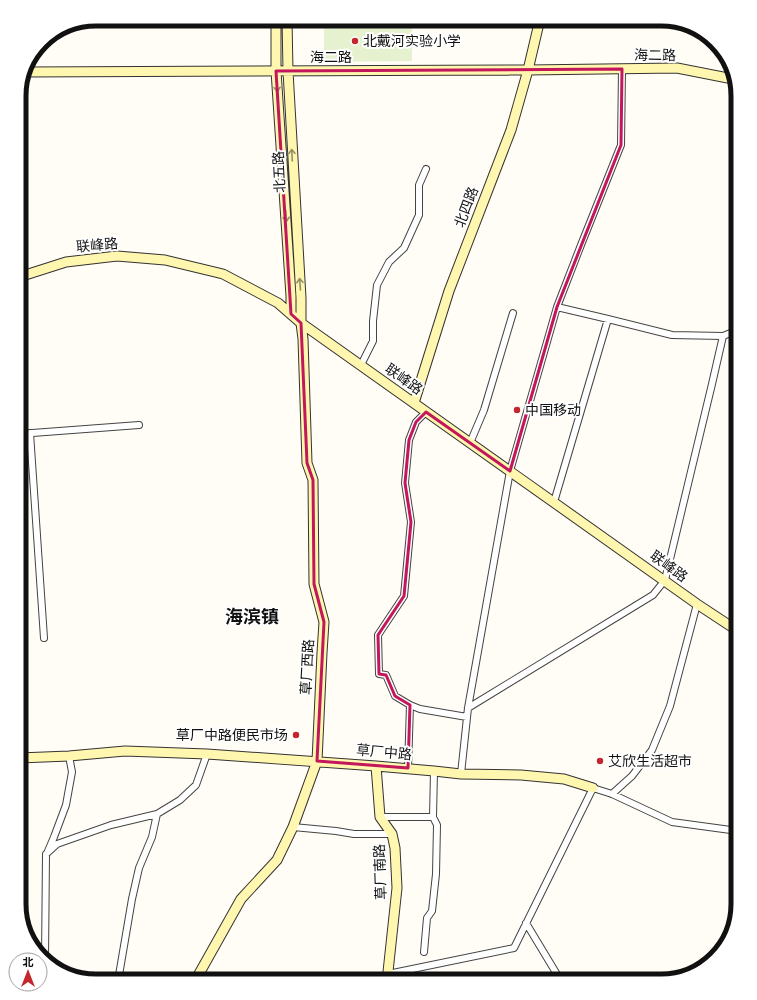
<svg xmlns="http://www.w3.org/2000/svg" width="757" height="1000" viewBox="0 0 757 1000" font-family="Lora,'Noto Sans SC',serif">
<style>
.pitch{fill:#e6f2cf}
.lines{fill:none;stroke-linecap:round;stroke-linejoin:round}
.street-casing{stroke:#444;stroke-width:8}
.secondary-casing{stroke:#333;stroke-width:11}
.street{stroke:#fff;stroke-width:6}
.secondary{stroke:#fff6b0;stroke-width:9}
.oneway{stroke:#948f68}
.marked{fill:none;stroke:#c2185b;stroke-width:3;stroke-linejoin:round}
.poi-dot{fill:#c4262e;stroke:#fff;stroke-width:1.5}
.labels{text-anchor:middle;stroke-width:4;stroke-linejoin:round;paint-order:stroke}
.poi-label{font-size:14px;fill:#111;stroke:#fff;text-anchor:start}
.street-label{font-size:14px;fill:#111;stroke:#fff}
.district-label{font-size:18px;font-weight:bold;fill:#111;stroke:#fff}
.rim{fill:none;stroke:#111;stroke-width:5}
</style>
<rect width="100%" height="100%" fill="#fffdf5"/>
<path class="pitch" d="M 324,19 L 412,19 L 412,61 L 324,62 Z"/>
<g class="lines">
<g class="street-casing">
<path id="street" d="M 557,307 L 608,319 L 672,335 L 723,336 L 738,330
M 361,365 L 373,341 L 373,321 L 377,285 L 389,262 L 404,248 L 419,215 L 419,185 L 426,169
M 426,412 L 416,422 L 409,440 L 405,483 L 411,522 L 404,596 L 378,635 L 379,674 L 386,675 L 395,696 L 410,705 L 420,709 L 467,717
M 30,433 L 44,638
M 19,434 L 139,425
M 470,443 L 484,410 L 513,313
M 554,502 L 608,319
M 468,708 L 653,595 L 665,580 L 712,384 L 723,336
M 408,768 L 410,705
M 461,774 L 468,708 L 510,471 L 557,307 L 581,245 L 621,145 L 622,69
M 612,794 L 632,776 L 652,750 L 670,706 L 697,604
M 380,817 L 433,817
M 293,827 L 336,831 L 354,834 L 392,834
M 48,851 L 54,837 L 66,805 L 72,772 L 69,756
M 526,923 L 561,981
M 424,952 L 427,918 L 432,911 L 436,874 L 437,825 L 433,817 L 434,771
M 45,959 L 46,854 L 57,844 L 111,825 L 157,814 L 180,800 L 196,785 L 207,754
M 388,974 L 514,948 L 593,788 L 612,794 L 672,822 L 738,831
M 118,981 L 132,899 L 139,868 L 152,837 L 157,814"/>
</g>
<g class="secondary-casing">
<path id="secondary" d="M 276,19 L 276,71 L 291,296 L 291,314
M 24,72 L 528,70 L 677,68 L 733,79
M 19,277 L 66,262 L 117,256 L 165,260 L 223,274 L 278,303 L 301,323 L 697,604 L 738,631
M 414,403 L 449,291 L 511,130 L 528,70 L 540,19
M 19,758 L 69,756 L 125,751 L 207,754 L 376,766 L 434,771 L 461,774 L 521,775 L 564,779 L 593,788
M 376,766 L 380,817 L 392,834 L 395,848 L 397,888 L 387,981
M 195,981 L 241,899 L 277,860 L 293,827 L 317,761 L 322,653 L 324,622 L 314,584 L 313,480 L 307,463 L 303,339 L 301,323 L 301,298 L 288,71 L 287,19"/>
</g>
<use href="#street" class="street"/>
<use href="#secondary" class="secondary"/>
</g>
<defs><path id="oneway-shaft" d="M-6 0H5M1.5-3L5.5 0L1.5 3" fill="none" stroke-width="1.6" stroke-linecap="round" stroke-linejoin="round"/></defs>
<g class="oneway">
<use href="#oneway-shaft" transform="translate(277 86) rotate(86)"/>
<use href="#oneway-shaft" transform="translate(292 155) rotate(-93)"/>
<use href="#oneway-shaft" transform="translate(286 216) rotate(86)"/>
<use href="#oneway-shaft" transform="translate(300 284) rotate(-94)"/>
</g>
<path class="marked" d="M 622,69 L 621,145 L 557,307 L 510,471 L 426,412 L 416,422 L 409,440 L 405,483 L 411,522 L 404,596 L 378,635 L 379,674 L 386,675 L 395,696 L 410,705 L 408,768 L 317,761 L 324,622 L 314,584 L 313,480 L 307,463 L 301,323 L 291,314 L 276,71 Z"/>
<g class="poi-dot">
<circle cx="355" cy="41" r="4"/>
<circle cx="517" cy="410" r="4"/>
<circle cx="296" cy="735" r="4"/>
<circle cx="600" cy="761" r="4"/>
</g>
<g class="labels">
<g class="poi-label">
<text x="363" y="46">北戴河实验小学</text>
<text x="525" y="415">中国移动</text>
<text x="288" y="740" text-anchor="end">草厂中路便民市场</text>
<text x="608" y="766">艾欣生活超市</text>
</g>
<g class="street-label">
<text transform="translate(655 55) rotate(1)" y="5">海二路</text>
<text x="331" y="62">海二路</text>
<text transform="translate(279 172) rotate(-93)" y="5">北五路</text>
<text transform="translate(466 207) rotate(-69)" y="5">北四路</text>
<text transform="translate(97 245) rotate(-5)" y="5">联峰路</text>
<text transform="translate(404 379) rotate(35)" y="5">联峰路</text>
<text transform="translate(669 566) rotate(36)" y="5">联峰路</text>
<text transform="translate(307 667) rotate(-87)" y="5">草厂西路</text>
<text transform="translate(384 752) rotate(5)" y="5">草厂中路</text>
<text transform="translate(380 872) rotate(-92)" y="5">草厂南路</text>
</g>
<g class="district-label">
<text x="252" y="623">海滨镇</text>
</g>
</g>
<path d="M0 0H757V1000H0ZM96 26H661A70 70 0 0 1 731 96V904A70 70 0 0 1 661 974H96A70 70 0 0 1 26 904V96A70 70 0 0 1 96 26Z" fill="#fff" fill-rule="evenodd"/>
<path class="rim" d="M96 26H661A70 70 0 0 1 731 96V904A70 70 0 0 1 661 974H96A70 70 0 0 1 26 904V96A70 70 0 0 1 96 26Z"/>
<g transform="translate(28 972)"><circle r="19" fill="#ffffff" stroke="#a0a0a0"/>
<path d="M0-3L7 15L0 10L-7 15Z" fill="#c4262e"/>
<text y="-6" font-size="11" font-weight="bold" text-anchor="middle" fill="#111111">北</text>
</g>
</svg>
